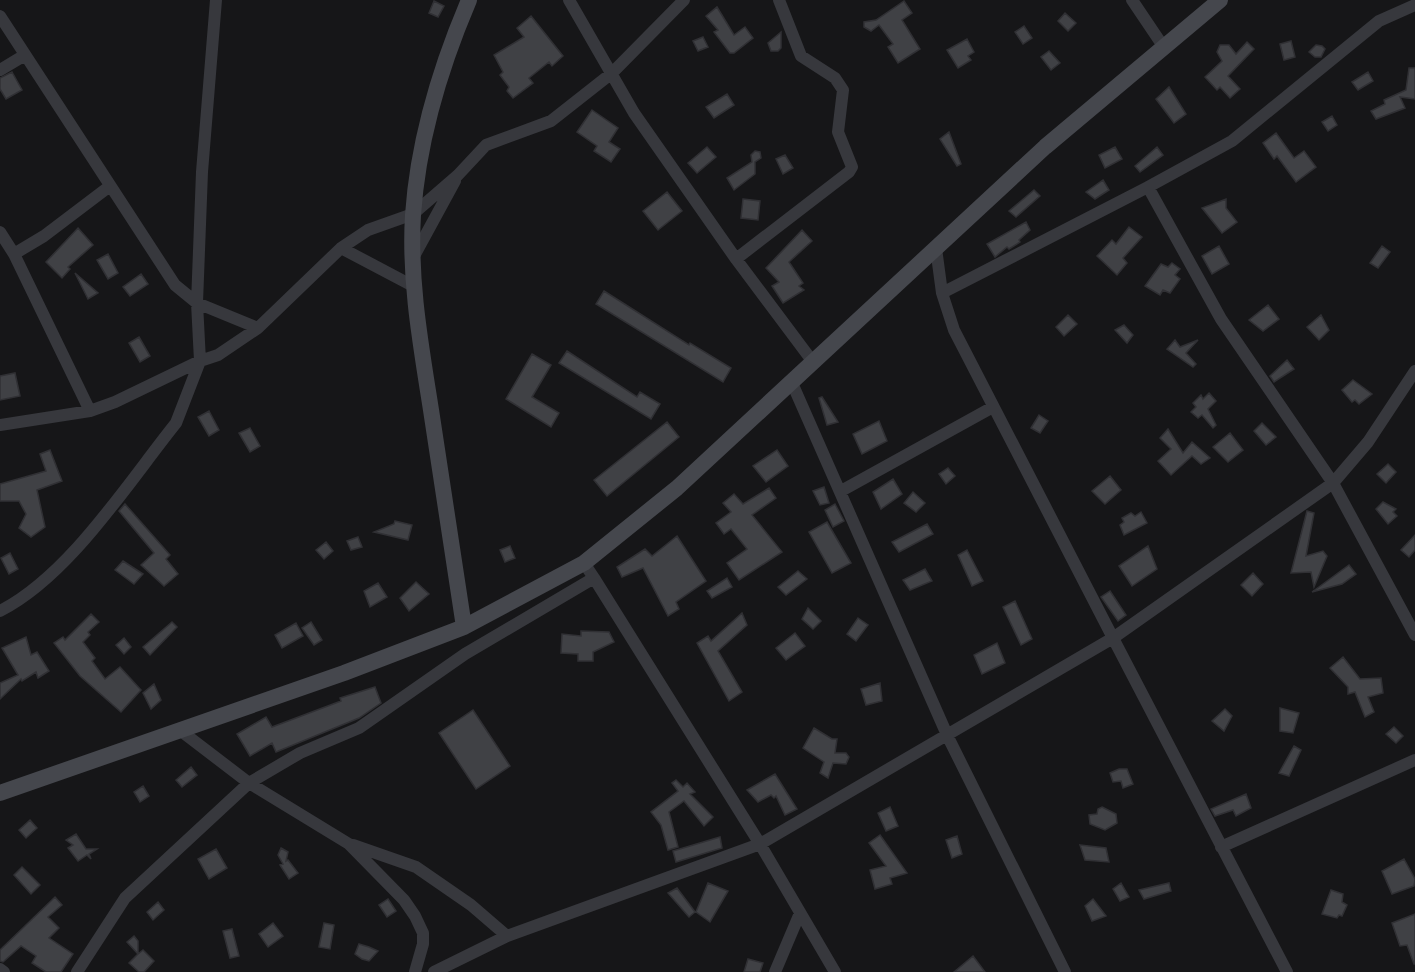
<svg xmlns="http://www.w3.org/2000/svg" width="1415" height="972" viewBox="0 0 1415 972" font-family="Commissioner,sans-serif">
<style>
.building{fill:#404145;stroke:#303034;stroke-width:1.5}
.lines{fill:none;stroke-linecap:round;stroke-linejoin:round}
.street{stroke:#37383d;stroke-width:12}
.secondary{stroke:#45474d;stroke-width:16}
</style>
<rect width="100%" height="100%" fill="#161618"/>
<path class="building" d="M 434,1 L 444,6 L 438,17 L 429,13 Z
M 904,1 L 912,13 L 902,20 L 920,49 L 898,63 L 888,47 L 893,44 L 879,25 L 871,31 L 864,27 L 864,22 L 876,20 Z
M 717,7 L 734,35 L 745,27 L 753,38 L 734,53 L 730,53 L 714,32 L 718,30 L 706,16 Z
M 1065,13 L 1076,23 L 1068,31 L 1058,21 Z
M 531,16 L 563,56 L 552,66 L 549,62 L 529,78 L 533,83 L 513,98 L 507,91 L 509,87 L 500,75 L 503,72 L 494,55 L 524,37 L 517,28 Z
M 1024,26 L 1032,38 L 1023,44 L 1015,32 Z
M 781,32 L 781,48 L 778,51 L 771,51 L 768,43 Z
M 703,37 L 708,47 L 698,51 L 693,41 Z
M 967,39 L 974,52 L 968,56 L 971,60 L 958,68 L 947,50 Z
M 1291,41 L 1295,57 L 1284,60 L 1280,44 Z
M 1247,42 L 1254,49 L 1228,76 L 1240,89 L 1230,98 L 1220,87 L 1217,90 L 1205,77 L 1222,61 L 1217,52 L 1220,45 L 1229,45 L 1236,54 Z
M 1316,45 L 1322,46 L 1325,49 L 1321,57 L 1315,57 L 1309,52 Z
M 1049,51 L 1060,63 L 1051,70 L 1041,57 Z
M 1409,68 L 1415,68 L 1415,99 L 1400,97 L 1405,108 L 1376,119 L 1371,111 L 1385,104 L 1384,100 L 1406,90 Z
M 12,72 L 22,90 L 6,99 L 0,89 L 0,78 Z
M 1368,72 L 1373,81 L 1358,90 L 1352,82 Z
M 1169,87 L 1186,114 L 1174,123 L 1156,99 Z
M 727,94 L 734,105 L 714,118 L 706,107 Z
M 592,110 L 618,128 L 609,142 L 620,149 L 611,162 L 594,151 L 597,146 L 577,132 Z
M 1332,116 L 1337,125 L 1328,131 L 1322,122 Z
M 949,132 L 961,164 L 957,166 L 940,139 Z
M 1276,133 L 1294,158 L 1304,151 L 1316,167 L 1296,182 L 1277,156 L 1274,159 L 1263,143 Z
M 707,147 L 716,157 L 697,173 L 688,163 Z
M 1115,147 L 1122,159 L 1105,168 L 1099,155 Z
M 1157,147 L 1163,155 L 1140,172 L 1135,166 Z
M 755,151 L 760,152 L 761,158 L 755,162 L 755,174 L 734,190 L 727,178 L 752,162 L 751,155 Z
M 785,155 L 793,168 L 783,174 L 776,159 Z
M 1103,180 L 1109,190 L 1095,199 L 1086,192 Z
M 1034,190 L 1040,196 L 1016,217 L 1009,211 Z
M 667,192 L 682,211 L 658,230 L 643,211 Z
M 743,199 L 760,201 L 758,220 L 741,218 Z
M 1226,199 L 1226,208 L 1237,222 L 1222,233 L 1202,208 Z
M 1026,222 L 1030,230 L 1019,240 L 1020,242 L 1009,249 L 1007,247 L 995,257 L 987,244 Z
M 1129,227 L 1142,237 L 1123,258 L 1127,263 L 1117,275 L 1097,256 L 1112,240 L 1116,244 Z
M 78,228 L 93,245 L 68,267 L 70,269 L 62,278 L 46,262 Z
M 802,230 L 812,241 L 789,262 L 803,283 L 799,286 L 804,290 L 783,303 L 772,286 L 779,282 L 766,268 Z
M 1219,246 L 1229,264 L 1212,274 L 1202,256 Z
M 1382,246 L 1390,252 L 1378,268 L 1370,263 Z
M 108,254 L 118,273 L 108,279 L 97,260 Z
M 1172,263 L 1180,269 L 1175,275 L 1180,279 L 1170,293 L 1163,290 L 1160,295 L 1145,286 L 1161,264 L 1168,267 Z
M 75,273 L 98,293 L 88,299 Z
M 141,274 L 148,284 L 130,296 L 123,287 Z
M 604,291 L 689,345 L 690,343 L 731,368 L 723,382 L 596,304 Z
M 1268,305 L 1279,319 L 1263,331 L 1249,320 Z
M 1068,315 L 1077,324 L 1064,336 L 1056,327 Z
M 1321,315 L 1329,330 L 1319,340 L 1307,327 Z
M 1124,325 L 1133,335 L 1127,343 L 1115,330 Z
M 139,337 L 150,356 L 140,362 L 129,343 Z
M 1175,340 L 1180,347 L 1198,340 L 1186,353 L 1196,364 L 1193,367 L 1167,349 Z
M 567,351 L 637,397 L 640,392 L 660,404 L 651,419 L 559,363 Z
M 532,354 L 551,365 L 532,397 L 559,413 L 551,427 L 506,399 Z
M 1287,360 L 1294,369 L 1274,382 L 1270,376 Z
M 15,373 L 20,396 L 0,400 L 0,376 Z
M 1353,380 L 1372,394 L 1359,404 L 1355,400 L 1352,402 L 1342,390 Z
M 1209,393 L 1216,401 L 1208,409 L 1216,425 L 1213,428 L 1202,415 L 1198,418 L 1191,412 L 1196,407 L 1193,403 L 1201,395 L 1203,399 Z
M 822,397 L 838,422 L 827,425 L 819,398 Z
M 209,411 L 219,430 L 209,436 L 198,417 Z
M 1039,415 L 1048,421 L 1040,433 L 1031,428 Z
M 879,421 L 887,441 L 862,454 L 853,434 Z
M 667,422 L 679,437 L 607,496 L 594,480 Z
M 1262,423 L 1276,437 L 1266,445 L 1254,431 Z
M 250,428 L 260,446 L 250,452 L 239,433 Z
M 1168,429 L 1183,453 L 1192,442 L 1210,458 L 1201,464 L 1192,456 L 1171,475 L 1158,461 L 1171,449 L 1160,438 Z
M 1230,433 L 1243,450 L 1228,462 L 1213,447 Z
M 50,450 L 62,481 L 37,490 L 45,527 L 31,537 L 19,528 L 26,514 L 19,501 L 0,501 L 0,484 L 46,471 L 40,454 Z
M 777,450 L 788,466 L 766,482 L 753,466 Z
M 1388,464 L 1396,472 L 1386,483 L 1377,474 Z
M 948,468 L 955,476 L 946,484 L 939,474 Z
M 1110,476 L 1121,490 L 1105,504 L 1092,491 Z
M 893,479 L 902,494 L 881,509 L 873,492 Z
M 824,487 L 829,503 L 820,505 L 813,491 Z
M 769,488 L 776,498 L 752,515 L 782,552 L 739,580 L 727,563 L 747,549 L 731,529 L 724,534 L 716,523 L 731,512 L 723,503 L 734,494 L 743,504 Z
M 913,492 L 925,503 L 916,512 L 904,503 Z
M 1383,502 L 1396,509 L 1393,512 L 1397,516 L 1388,524 L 1376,509 Z
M 125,504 L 170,555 L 166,559 L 178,574 L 164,586 L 141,565 L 154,553 L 119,511 Z
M 835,504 L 844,521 L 833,527 L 825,510 Z
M 1307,511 L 1314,513 L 1306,556 L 1323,551 L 1327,556 L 1314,587 L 1311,572 L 1291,573 Z
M 1141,512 L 1147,523 L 1124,535 L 1120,525 L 1124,522 L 1122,518 L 1131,513 L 1135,516 Z
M 395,521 L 412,525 L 408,540 L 374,532 L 394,524 Z
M 827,522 L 851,563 L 832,573 L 809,532 Z
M 927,524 L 933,534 L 899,552 L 892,542 Z
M 1415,535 L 1415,550 L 1409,557 L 1401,550 Z
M 677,536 L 706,581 L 676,602 L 679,609 L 668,616 L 643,568 L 622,577 L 617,567 L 645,549 L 652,556 Z
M 358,537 L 362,547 L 351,550 L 347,541 Z
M 326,542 L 333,551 L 324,559 L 316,550 Z
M 510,546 L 515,558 L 505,562 L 500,550 Z
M 1148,546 L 1157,569 L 1132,586 L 1119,566 Z
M 967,550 L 983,581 L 972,586 L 958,555 Z
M 10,553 L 18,569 L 9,574 L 1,558 Z
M 123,561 L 143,574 L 134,584 L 115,570 Z
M 1349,565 L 1356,574 L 1342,584 L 1312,592 Z
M 925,569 L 932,581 L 910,590 L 903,580 Z
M 798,571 L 807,579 L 786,595 L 778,587 Z
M 1253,573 L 1263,584 L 1252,596 L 1241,585 Z
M 727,578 L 732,587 L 712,598 L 707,591 Z
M 416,582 L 429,594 L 409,611 L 400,598 Z
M 378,583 L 387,597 L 370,607 L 364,591 Z
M 1110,591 L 1126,615 L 1118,621 L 1101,597 Z
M 1015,601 L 1032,639 L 1021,645 L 1003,607 Z
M 808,608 L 821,621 L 813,629 L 802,619 Z
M 742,613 L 747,625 L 718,651 L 742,692 L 729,701 L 697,643 L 708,636 L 711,641 Z
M 91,614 L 99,622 L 88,632 L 90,635 L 83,642 L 95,658 L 92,661 L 105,679 L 120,667 L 141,690 L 121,712 L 80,676 L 54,643 L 63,637 L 65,640 Z
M 858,618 L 868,625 L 856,641 L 847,634 Z
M 172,622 L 177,627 L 150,655 L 143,647 Z
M 311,622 L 322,640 L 314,645 L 302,628 Z
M 296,623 L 303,636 L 282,648 L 275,635 Z
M 581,631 L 609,632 L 614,642 L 593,652 L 593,661 L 578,661 L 578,654 L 561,653 L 562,634 L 581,636 Z
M 795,633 L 805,646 L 786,660 L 776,648 Z
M 26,637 L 31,655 L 37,652 L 49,671 L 38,678 L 36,672 L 22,681 L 21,679 L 0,699 L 0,683 L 18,675 L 2,648 Z
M 124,638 L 131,647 L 124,654 L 116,645 Z
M 997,643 L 1005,663 L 982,674 L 974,655 Z
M 1343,657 L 1360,679 L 1381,678 L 1383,693 L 1368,697 L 1374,712 L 1365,717 L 1355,692 L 1348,694 L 1348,687 L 1330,668 Z
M 880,683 L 882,701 L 866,705 L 861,689 Z
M 154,684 L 161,700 L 151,709 L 143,693 Z
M 375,687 L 381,703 L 359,718 L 276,752 L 272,743 L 250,756 L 237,734 L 266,717 L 272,727 L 341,701 L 340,698 Z
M 1280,708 L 1299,713 L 1293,733 L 1280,731 Z
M 1225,709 L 1232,716 L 1224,731 L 1212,721 Z
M 473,710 L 510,766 L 476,789 L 439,733 Z
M 1394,727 L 1403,736 L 1396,743 L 1386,734 Z
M 814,728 L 832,739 L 837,739 L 835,753 L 846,753 L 849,757 L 846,764 L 833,763 L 828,778 L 820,773 L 824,762 L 803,748 Z
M 1294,746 L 1301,750 L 1289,776 L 1279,773 Z
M 191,767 L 197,775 L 182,787 L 176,780 Z
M 1119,769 L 1127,769 L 1133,784 L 1123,788 L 1121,781 L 1113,782 L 1110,773 Z
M 775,774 L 797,809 L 785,815 L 776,796 L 774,798 L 771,795 L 758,802 L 747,790 Z
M 676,780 L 683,787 L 687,783 L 695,792 L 690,794 L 713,817 L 704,826 L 684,801 L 669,812 L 678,847 L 668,850 L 661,825 L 651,812 L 678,791 L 672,783 Z
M 143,786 L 149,796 L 140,802 L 134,792 Z
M 1246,794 L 1251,808 L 1236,816 L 1233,810 L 1215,816 L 1211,809 Z
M 890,807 L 898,826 L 886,831 L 878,813 Z
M 1102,807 L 1116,814 L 1117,823 L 1105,830 L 1090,824 L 1089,815 L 1097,814 L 1098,809 Z
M 30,820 L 37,828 L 26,838 L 19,830 Z
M 76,834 L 86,849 L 97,849 L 89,854 L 91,859 L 87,855 L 78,861 L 68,848 L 73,845 L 66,840 Z
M 880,835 L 907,873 L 890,878 L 892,884 L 875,889 L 870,870 L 886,866 L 869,843 Z
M 957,836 L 962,854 L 952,858 L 946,840 Z
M 720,837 L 722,848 L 676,862 L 673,851 Z
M 1080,845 L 1106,848 L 1109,862 L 1085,860 Z
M 281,848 L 288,852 L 286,861 L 288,860 L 298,873 L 289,879 L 280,865 L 283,864 L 278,855 Z
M 216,849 L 227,868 L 209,879 L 198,859 Z
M 1404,859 L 1415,879 L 1414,886 L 1392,894 L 1382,871 Z
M 22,867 L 40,885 L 31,894 L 14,875 Z
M 708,883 L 728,891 L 710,922 L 696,912 Z
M 1121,883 L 1129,897 L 1120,901 L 1113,889 Z
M 1169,883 L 1171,891 L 1144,899 L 1139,890 Z
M 677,888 L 695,912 L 689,917 L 668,893 Z
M 1331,890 L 1343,894 L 1342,902 L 1347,905 L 1342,916 L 1339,915 L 1337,918 L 1322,914 Z
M 55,897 L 62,905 L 48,917 L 59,928 L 49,938 L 73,954 L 61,972 L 46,972 L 32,963 L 36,956 L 21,946 L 3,962 L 0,961 L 0,950 Z
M 388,899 L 396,911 L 387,917 L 379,905 Z
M 1093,899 L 1106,916 L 1092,921 L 1085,906 Z
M 158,902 L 164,910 L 153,920 L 147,912 Z
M 1415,914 L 1415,964 L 1414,964 L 1407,945 L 1400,946 L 1392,923 Z
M 273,923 L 283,936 L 268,947 L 259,934 Z
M 324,923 L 334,925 L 330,949 L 319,947 Z
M 232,929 L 239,956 L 230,958 L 223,931 Z
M 134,936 L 138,941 L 138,954 L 143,950 L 154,961 L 144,972 L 139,972 L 129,963 L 138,954 L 127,942 Z
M 359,944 L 369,947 L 378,951 L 369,961 L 362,959 L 355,954 Z
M 973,956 L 985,972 L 954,972 Z
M 748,959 L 763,963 L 760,972 L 744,972 Z"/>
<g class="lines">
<path class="street" d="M 569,0 L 634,113 L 736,259 L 813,362
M 1132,0 L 1163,46
M 0,16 L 175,285 L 197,303 L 258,328 L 341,248 L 368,230 L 413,214 L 458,175 L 486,145 L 551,121 L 612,73 L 684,0
M 0,70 L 25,55
M 1148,187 L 1232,141 L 1379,21 L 1415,5
M 0,232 L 14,254 L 90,411
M 341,248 L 413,286
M 14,254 L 44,236 L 110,186
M 413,258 L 455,181
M 736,259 L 849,172 L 852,167 L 838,132 L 843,90 L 835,78 L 801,56 L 779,0
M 942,293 L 1148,187 L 1221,319 L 1333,483 L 1415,635
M 792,383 L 948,737 L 1065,972
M 0,425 L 90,411 L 115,402 L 200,361 L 218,355 L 258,328
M 841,491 L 993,407
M 594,578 L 760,844 L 835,972
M 0,611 C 69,576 127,484 176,423 L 200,361 L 197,303 L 202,172 L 216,0
M 181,731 L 249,783 L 349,844 L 404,900 L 415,916 L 423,933 L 423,944 L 415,972
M 353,845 L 416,867 L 471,905 L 507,936
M 1221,847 L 1415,760
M 0,969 L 4,972
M 77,972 L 125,898 L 249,783 L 300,753 L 359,728 L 465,654 L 594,578 L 584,563
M 434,972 L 507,936 L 760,844 L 1113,638 L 954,330 L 942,293 L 936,248
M 775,972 L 800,913
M 1287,972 L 1113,638 L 1333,483 L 1368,442 L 1415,371"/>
<path class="secondary" d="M 464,627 C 453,555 442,482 431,410 C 421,346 409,281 413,215 C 418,141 440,68 469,0
M 0,793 L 344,673 L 464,627 L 584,563 L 677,488 L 1045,147 L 1220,0"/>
</g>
</svg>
